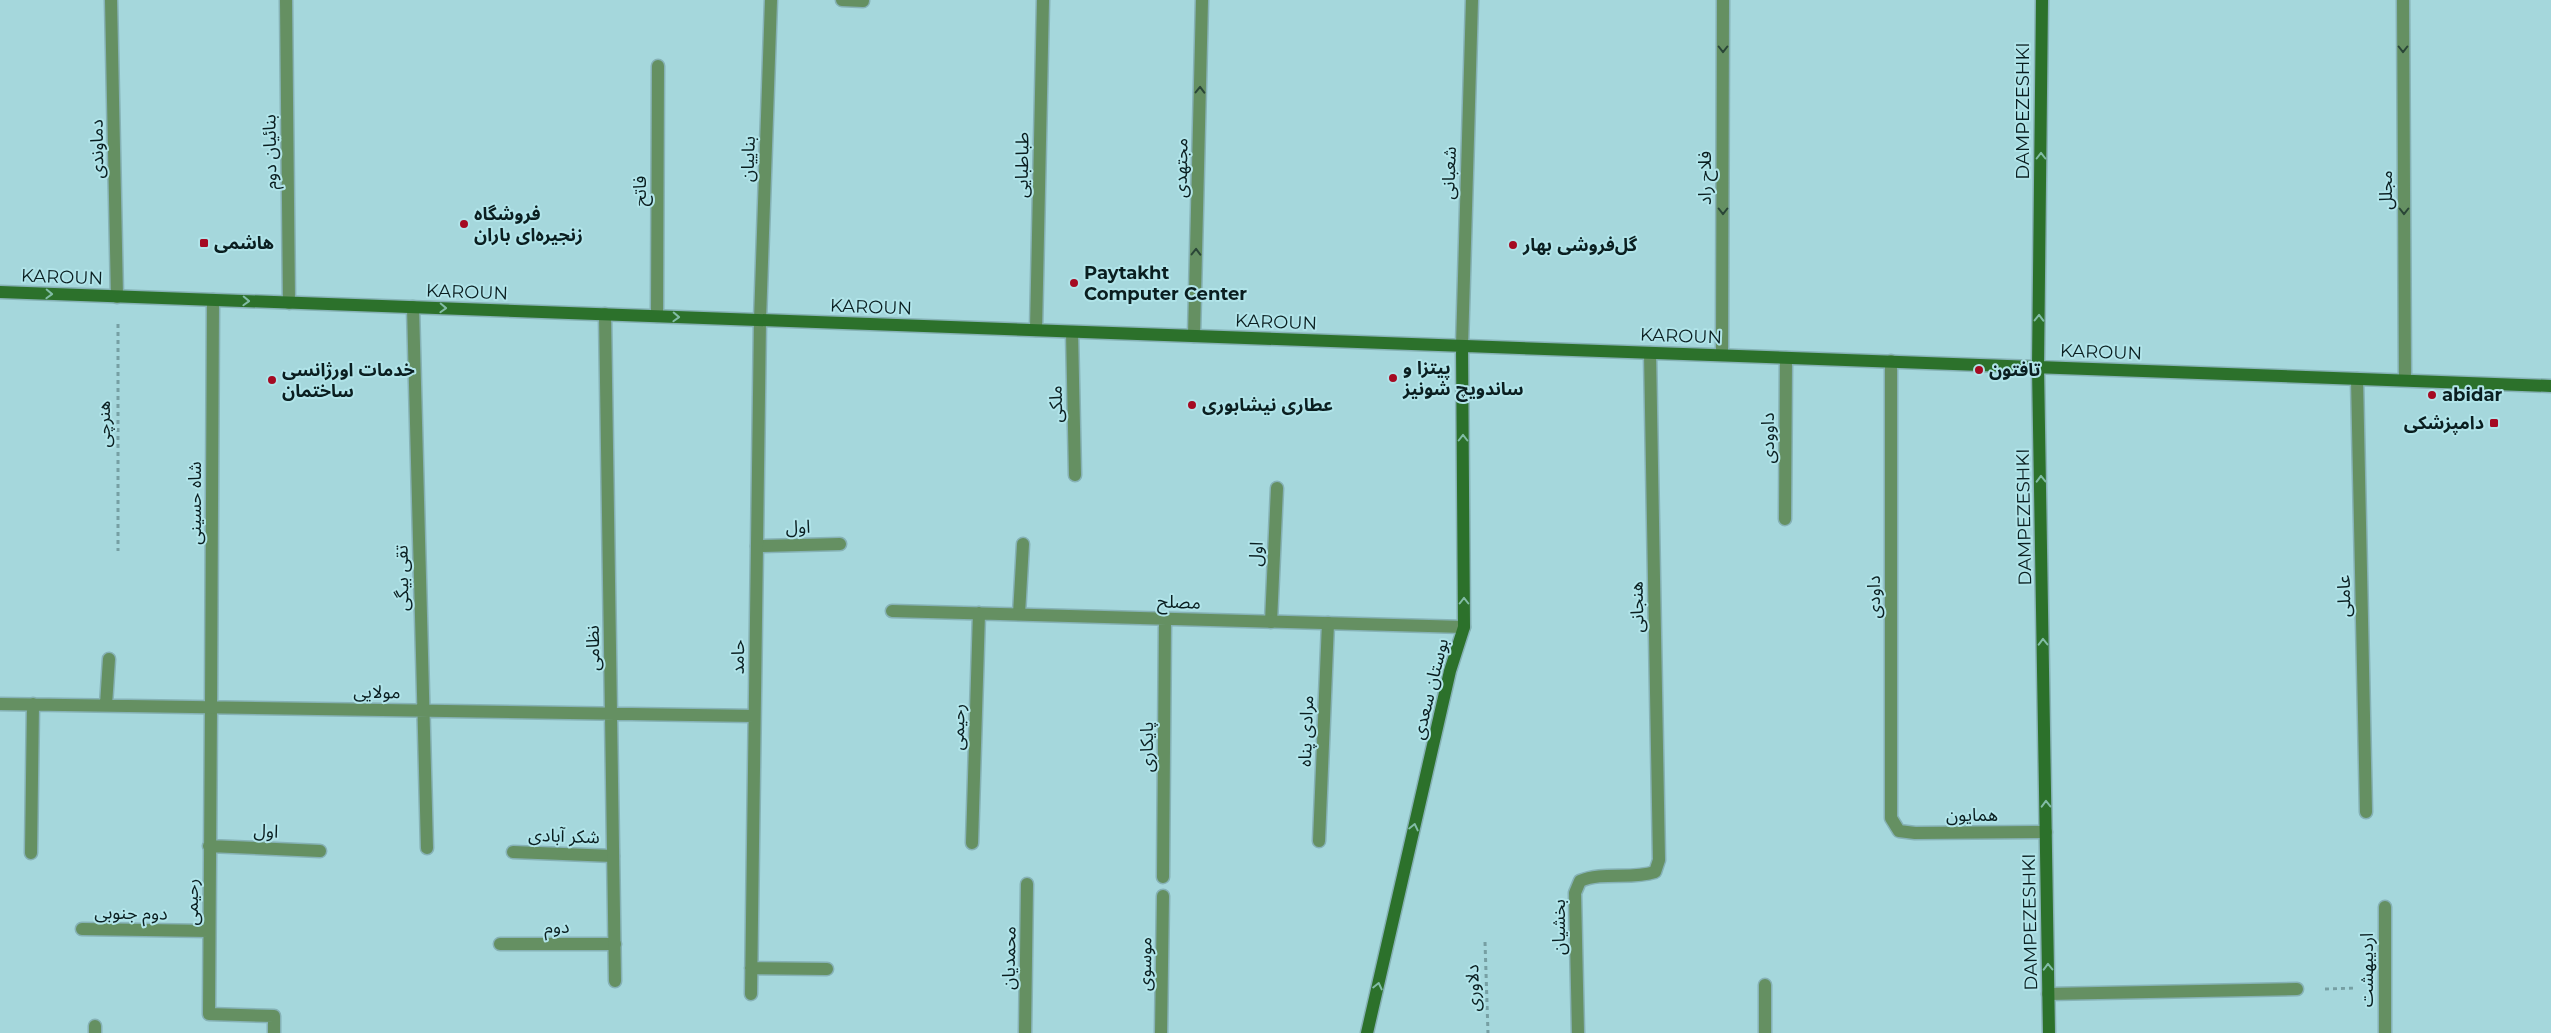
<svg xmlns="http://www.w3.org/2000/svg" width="2551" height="1033" viewBox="0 0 2551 1033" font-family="Montserrat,'Noto Sans Arabic',sans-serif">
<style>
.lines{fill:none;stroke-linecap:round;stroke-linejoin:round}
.lane-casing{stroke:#86b2b6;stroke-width:15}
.street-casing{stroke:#86b2b6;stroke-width:15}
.secondary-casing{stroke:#86b2b6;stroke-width:15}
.path{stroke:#769fa3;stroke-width:3;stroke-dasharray:4 4;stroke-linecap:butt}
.lane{stroke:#659062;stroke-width:12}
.street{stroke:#659062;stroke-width:12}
.secondary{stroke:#2c712b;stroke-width:12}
.oneway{stroke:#2a4637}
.oneway2{stroke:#82bca6}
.poi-dot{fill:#a50a22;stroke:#b1e4e9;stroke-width:2}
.labels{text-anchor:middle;stroke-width:4;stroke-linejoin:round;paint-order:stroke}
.street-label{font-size:18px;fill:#0a1e20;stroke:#b1e4e9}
.poi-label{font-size:18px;font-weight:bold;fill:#0a1e20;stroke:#b1e4e9;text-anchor:start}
</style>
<rect width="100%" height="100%" fill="#a5d7dc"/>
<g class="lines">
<g class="lane-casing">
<path id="lane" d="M 842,0 L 863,1
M 657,316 L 658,66
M 1072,332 L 1075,475
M 1891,361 L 1891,818 L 1899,831 L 1915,833 L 2046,832
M 2357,379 L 2366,812
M 1785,519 L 1786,358
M 757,546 L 840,544
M 1019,614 L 1023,544
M 1271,622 L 1277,488
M 211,707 L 209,1014 L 274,1016 L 274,1033
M 1319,841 L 1328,623
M 209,846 L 320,851
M 513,852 L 613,856
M 82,929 L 209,931
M 500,944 L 615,944
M 1765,985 L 1765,1033
M 2048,994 L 2297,989
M 2385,1033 L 2385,907"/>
</g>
<g class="street-casing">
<path id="street" d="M 111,0 L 117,297
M 286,0 L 289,303
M 2403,0 L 2405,380
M 413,307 L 427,848
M 605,314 L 615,981
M 1036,330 L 1043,0
M 1194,336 L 1202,0
M 1462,346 L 1472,0
M 1722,355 L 1723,0
M 892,611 L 1464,627
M 0,704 L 754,716
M 106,705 L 109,659
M 211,707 L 213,300
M 972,843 L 979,613
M 31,853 L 33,704
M 1163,877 L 1165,619
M 751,968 L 827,969
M 751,994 L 760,320 L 771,0
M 95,1033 L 95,1026
M 1025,1033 L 1027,884
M 1161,1033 L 1163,896
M 1578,1033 L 1575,893 L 1580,881 C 1603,871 1631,880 1655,872 L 1659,860 L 1650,353"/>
</g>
<g class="secondary-casing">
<path id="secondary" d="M 2042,0 L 2038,367 L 2049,1033
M 0,292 L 2551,386
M 1367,1033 L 1450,671 L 1464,627 L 1462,346"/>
</g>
<path class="path" d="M 118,324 L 118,551
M 1485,942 L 1488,1033
M 2325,989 L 2357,988"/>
<use href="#lane" class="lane"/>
<use href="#street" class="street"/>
<use href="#secondary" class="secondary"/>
</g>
<defs><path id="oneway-chevron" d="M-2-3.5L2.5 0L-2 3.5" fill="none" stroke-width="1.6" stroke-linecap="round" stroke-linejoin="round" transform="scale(1.25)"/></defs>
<g class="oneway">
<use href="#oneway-chevron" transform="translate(1723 49) rotate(90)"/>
<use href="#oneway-chevron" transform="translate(2403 49) rotate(90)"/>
<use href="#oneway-chevron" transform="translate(1200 90) rotate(-89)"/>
<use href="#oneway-chevron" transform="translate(1723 211) rotate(90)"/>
<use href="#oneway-chevron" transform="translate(2404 211) rotate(90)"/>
<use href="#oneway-chevron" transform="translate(1196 252) rotate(-89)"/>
</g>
<g class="oneway2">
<use href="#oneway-chevron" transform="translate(2041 156) rotate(-90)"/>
<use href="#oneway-chevron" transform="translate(49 294) rotate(2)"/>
<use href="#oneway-chevron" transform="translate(246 301) rotate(2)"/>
<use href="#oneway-chevron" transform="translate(443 308) rotate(2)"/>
<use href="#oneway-chevron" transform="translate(676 317) rotate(2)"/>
<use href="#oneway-chevron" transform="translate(2039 318) rotate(-89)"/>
<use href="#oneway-chevron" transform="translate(1463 438) rotate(-90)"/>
<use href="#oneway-chevron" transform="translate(2041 479) rotate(-91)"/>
<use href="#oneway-chevron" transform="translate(1464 601) rotate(-90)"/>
<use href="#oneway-chevron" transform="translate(2043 642) rotate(-91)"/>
<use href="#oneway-chevron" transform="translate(2046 804) rotate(-91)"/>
<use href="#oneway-chevron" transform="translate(1414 827) rotate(-77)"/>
<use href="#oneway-chevron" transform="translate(2048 967) rotate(-91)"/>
<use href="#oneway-chevron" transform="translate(1378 986) rotate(-77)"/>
</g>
<g class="poi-dot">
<circle cx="464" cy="224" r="5"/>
<rect x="199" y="238" width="10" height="10" rx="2.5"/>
<circle cx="1513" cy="245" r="5"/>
<circle cx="1074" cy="283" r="5"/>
<circle cx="1979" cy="370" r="5"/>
<circle cx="1393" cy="378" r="5"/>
<circle cx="272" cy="380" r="5"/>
<circle cx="2432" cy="395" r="5"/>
<circle cx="1192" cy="405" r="5"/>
<rect x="2489" y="418" width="10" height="10" rx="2.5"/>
</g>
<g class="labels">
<g class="street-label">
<text transform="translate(2023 111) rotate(-90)" y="6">DAMPEZESHKI</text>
<text transform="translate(97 149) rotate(-91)" y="6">دماوندی</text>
<text transform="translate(270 152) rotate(-91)" y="6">بنائیان دوم</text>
<text transform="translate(748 159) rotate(-88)" y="6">بناییان</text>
<text transform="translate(1022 165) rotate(-89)" y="6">طباطبایی</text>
<text transform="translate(1181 168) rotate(-89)" y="6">مجتهدی</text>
<text transform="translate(1449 173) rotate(-88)" y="6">شعبانی</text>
<text transform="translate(1705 178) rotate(-90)" y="6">فلاح راد</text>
<text transform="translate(2386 190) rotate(-90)" y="6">مجلل</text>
<text transform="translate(640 191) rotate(-90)" y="6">فاتح</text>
<text transform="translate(62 277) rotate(2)" y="6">KAROUN</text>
<text transform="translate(467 292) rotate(2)" y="6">KAROUN</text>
<text transform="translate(871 307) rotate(2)" y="6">KAROUN</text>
<text transform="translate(1276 322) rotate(2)" y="6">KAROUN</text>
<text transform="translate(1681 336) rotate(2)" y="6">KAROUN</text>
<text transform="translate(2101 352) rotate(2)" y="6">KAROUN</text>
<text transform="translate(1056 404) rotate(-91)" y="6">ملکی</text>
<text transform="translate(104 424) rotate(-90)" y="6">هنرچی</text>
<text transform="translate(1768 438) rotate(-90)" y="6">داوودی</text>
<text transform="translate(195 503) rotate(-90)" y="6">شاه حسینی</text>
<text transform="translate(2024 517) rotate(-91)" y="6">DAMPEZESHKI</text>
<text transform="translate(798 527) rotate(-1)" y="6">اول</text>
<text transform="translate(1256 554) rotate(-87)" y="6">اول</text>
<text transform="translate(402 578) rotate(-91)" y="6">تقی بیگی</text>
<text transform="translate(2344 596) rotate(-91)" y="6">عاملی</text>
<text transform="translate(1874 597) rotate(-90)" y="6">داودی</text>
<text transform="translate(1179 602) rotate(2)" y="6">مصلح</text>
<text transform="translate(1637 607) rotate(-91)" y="6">هنجانی</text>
<text transform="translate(593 648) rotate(-91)" y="6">نظامی</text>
<text transform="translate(738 657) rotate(-89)" y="6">حامد</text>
<text transform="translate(1430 689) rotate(-76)" y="6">بوستان سعدی</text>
<text transform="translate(377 692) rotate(1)" y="6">مولایی</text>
<text transform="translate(958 727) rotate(-88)" y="6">رحیمی</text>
<text transform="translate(1306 731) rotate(-88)" y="6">مرادی پناه</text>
<text transform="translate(1147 747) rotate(-90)" y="6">پایکاری</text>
<text x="1972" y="821">همایون</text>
<text transform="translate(266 831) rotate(3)" y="6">اول</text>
<text transform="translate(564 836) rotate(2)" y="6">شکر آبادی</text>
<text transform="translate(192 902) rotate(-90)" y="6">رحیمی</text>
<text transform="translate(131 913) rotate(1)" y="6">دوم جنوبی</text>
<text transform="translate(2030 922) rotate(-91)" y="6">DAMPEZESHKI</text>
<text x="557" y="933">دوم</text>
<text transform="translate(1559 927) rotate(-90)" y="6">بخشیان</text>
<text transform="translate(1009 958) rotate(-89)" y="6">محمدیان</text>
<text transform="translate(1145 964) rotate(-89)" y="6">موسوی</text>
<text transform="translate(2367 970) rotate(-90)" y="6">اردیبهشت</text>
<text transform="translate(1473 988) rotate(-92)" y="6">دلاوری</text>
</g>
<g class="poi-label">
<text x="474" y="220">فروشگاه<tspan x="474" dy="21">زنجیره‌ای باران</tspan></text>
<text x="214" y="249">هاشمی</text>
<text x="1523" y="251">گل‌فروشی بهار</text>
<text x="1084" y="279">Paytakht<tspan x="1084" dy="21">Computer Center</tspan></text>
<text x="1403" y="374">پیتزا و<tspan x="1403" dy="21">ساندویچ شونیز</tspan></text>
<text x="282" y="376">خدمات اورژانسی<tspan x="282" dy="21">ساختمان</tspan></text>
<text x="1989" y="376">تافتون</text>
<text x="2442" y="401">abidar</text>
<text x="1202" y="411">عطاری نیشابوری</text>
<text x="2484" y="429" text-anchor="end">دامپزشکی</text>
</g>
</g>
</svg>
